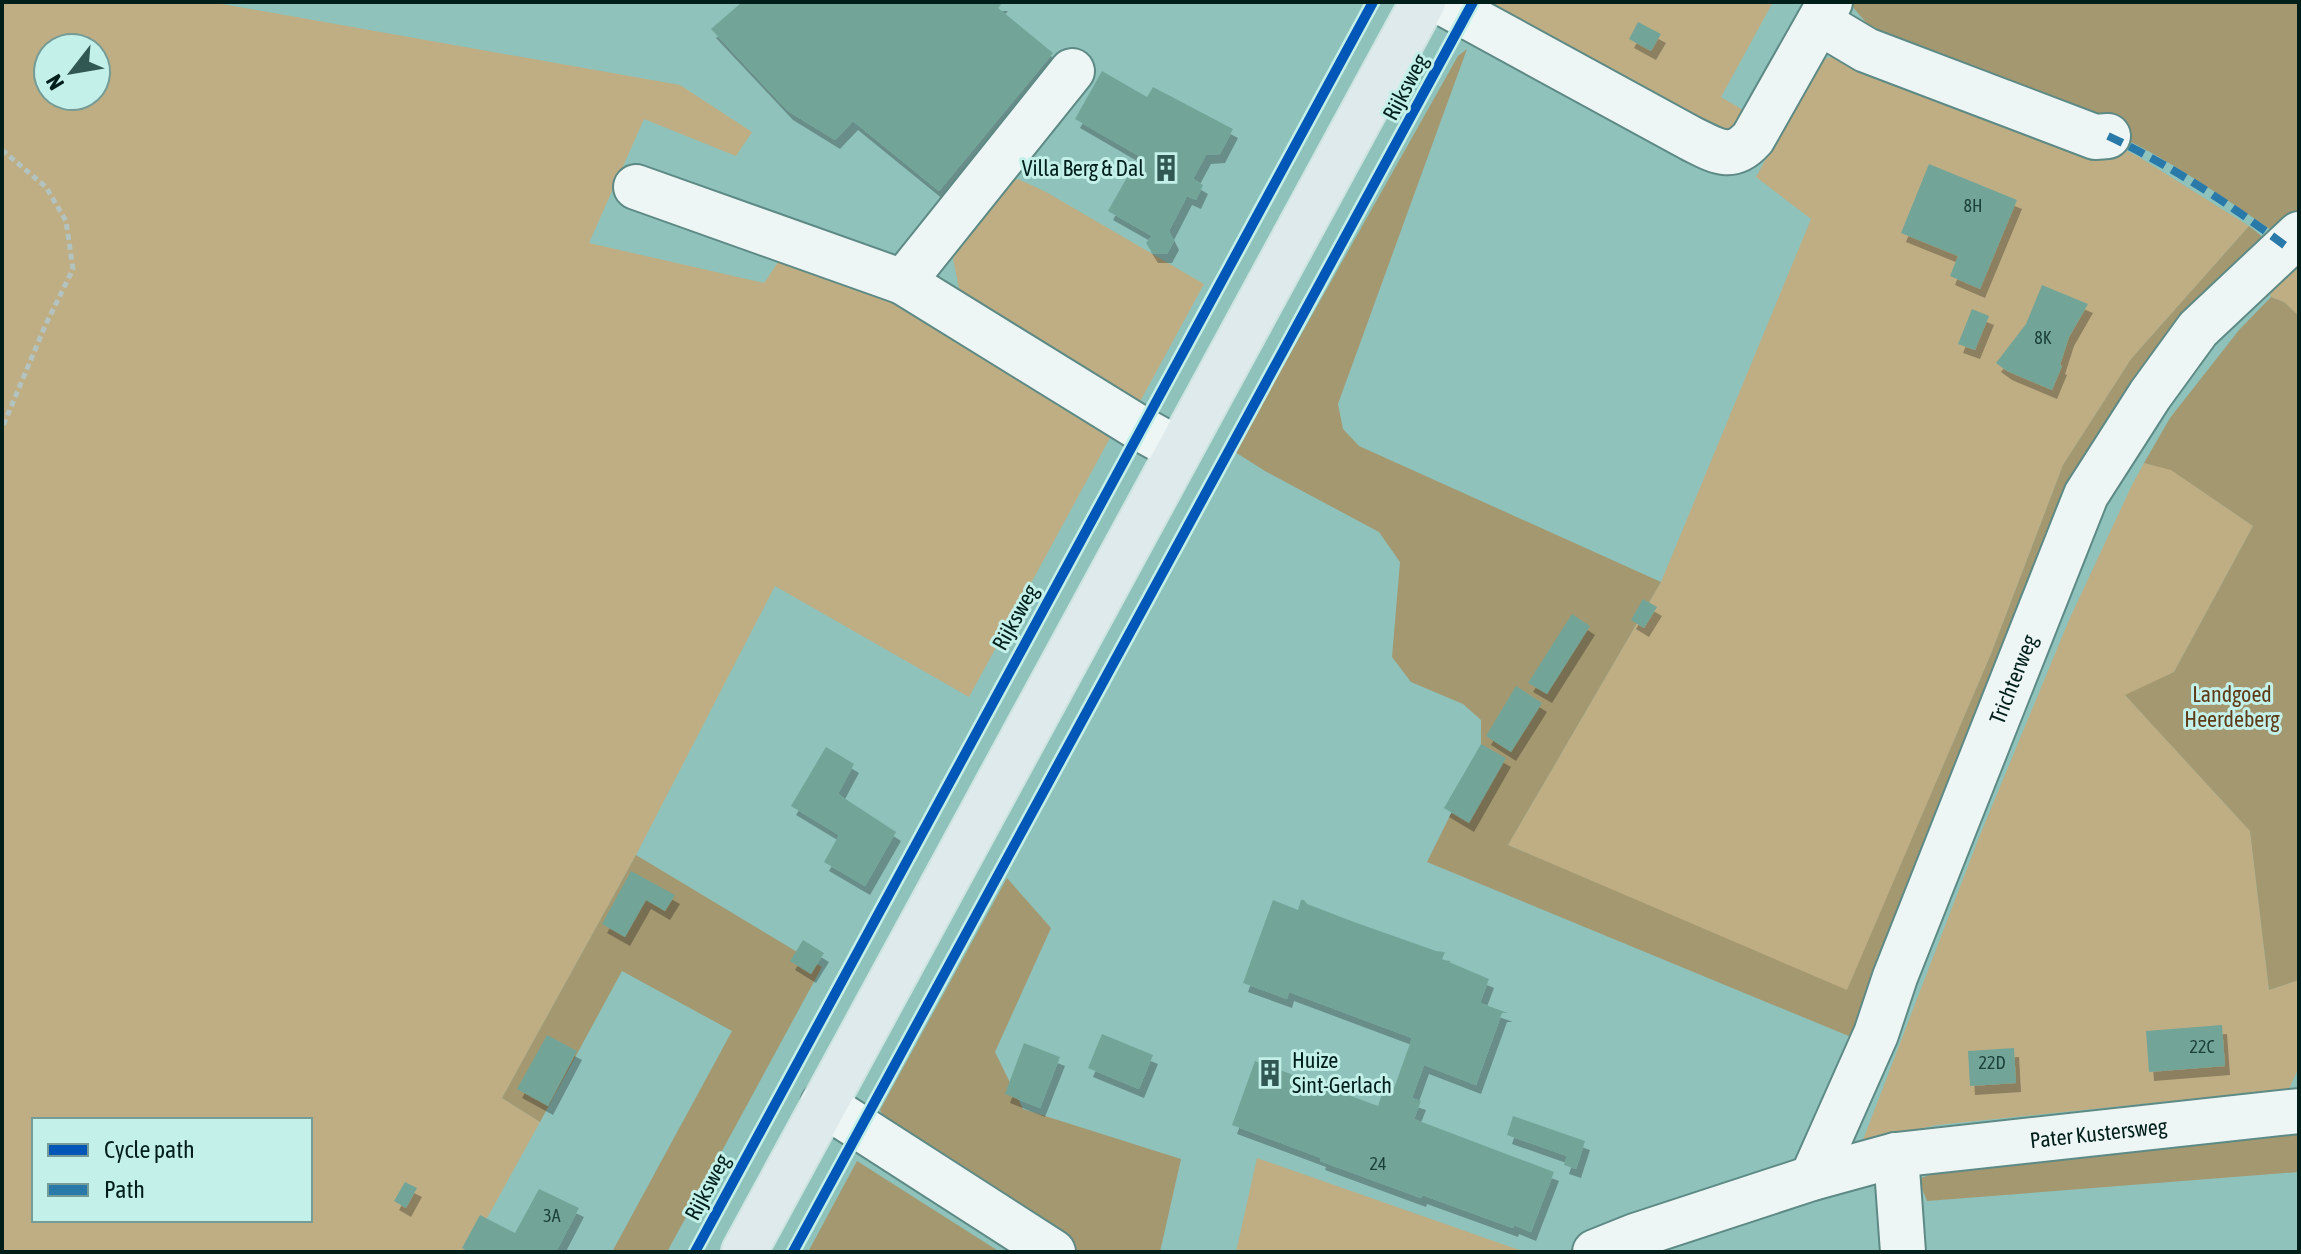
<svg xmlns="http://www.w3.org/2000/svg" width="2301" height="1254" viewBox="0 0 2301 1254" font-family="'Asap Condensed',sans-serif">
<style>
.green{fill:#bfae83;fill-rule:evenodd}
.forest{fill:#a49870}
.building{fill:#72a598;filter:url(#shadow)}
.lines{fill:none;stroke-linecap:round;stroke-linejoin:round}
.minor-casing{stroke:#5e8a85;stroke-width:48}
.major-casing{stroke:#cde4e0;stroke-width:48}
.path{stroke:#b3c3c0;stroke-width:5;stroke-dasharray:6 4;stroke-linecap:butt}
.minor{stroke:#eef6f5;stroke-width:44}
.major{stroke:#deeaec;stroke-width:44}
.quiet{stroke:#2979a9;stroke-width:8;stroke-dasharray:16 8;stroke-linecap:butt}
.cycleway-casing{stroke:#c3f0e8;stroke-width:15}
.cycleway{stroke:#0057b8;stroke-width:10}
.labels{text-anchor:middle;stroke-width:6;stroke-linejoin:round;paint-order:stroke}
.number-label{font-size:18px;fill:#1c403a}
.street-label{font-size:22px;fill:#001f1b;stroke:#c3f0e8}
.poi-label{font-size:22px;fill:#001f1b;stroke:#c3f0e8;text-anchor:end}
.park-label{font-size:22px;fill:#5e3b18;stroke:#c3f0e8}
</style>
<defs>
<filter id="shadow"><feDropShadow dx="5" dy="9" stdDeviation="0" flood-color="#0004"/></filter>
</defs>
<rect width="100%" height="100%" fill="#8fc2bb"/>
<path class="green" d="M 2,2 L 211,2 L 680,85 L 752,132 L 736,156 L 644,119 L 589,243 L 764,283 L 781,258 L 844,281 L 893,303 L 1110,438 L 969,697 L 775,586 L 636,855 L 502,1098 L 540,1122 L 470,1249 L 474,1252 L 2,1252 ZM 48,48 L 96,48 L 96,96 L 48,96 ZM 34,1120 L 310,1120 L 310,1220 L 34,1220 Z
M 1492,2 L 1773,2 L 1721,97 L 1748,113 L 1737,127 L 1720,130 L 1489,6 Z
M 1838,56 L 2108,141 L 2139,157 L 2249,226 L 2131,359 L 2063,465 L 1991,654 L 1847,991 L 1508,845 L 1661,582 L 1811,219 L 1756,177 L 1815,68 L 1827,58 Z
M 1018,179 L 1046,192 L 1204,284 L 1136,409 L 979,316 L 959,288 L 953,259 L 992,188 Z
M 2299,226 L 2299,316 L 2284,302 L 2271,297 L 2261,273 Z
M 2144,463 L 2170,469 L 2253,526 L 2174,672 L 2126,696 L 2250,831 L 2269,990 L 2299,980 L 2299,1067 L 2289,1089 L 1937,1125 L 1878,1138 L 1861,1145 L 1978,840 L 2069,620 L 2132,485 Z
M 1257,1158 L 1525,1252 L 1236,1252 Z"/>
<path class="forest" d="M 1851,2 L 2299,2 L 2299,223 L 2276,233 C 2222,197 2170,159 2110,132 L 1890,50 L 1850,4 Z
M 1467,49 L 1338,404 L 1343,429 L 1359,446 L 1661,582 L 1508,845 L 1847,990 L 1991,654 L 2063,465 L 2131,359 L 2249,226 L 2275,247 L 2133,407 L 1856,1039 L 1427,862 L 1481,753 L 1481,720 L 1463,704 L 1411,682 L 1392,657 L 1400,562 L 1379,532 L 1265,471 L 1235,452 L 1458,56 Z
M 2271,297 L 2284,302 L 2299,316 L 2299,980 L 2269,990 L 2250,831 L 2125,695 L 2174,672 L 2253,526 L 2171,470 L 2144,463 L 2170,418 L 2239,330 Z
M 636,855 L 822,967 L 667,1252 L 612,1252 L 732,1031 L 622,971 L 540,1122 L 502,1098 Z
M 1007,878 L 1051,928 L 995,1052 L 1023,1109 L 1181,1159 L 1160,1252 L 1075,1252 L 892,1130 L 880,1110 Z
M 2299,1134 L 2299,1172 L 1927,1201 L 1918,1179 L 1950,1168 Z
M 857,1161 L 1000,1252 L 808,1252 Z"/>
<path class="building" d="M 742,2 L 1003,2 L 998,8 L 1053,53 L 939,191 L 853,121 L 835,140 L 788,111 L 711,29 Z
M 1638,22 L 1661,34 L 1651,51 L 1629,39 Z
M 1102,71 L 1147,97 L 1153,87 L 1233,129 L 1220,154 L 1206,155 L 1193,179 L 1203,185 L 1196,200 L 1187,196 L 1169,231 L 1174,241 L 1167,254 L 1153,254 L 1146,243 L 1152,236 L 1108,211 L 1139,156 L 1075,119 Z
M 1929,164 L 2017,200 L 1980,289 L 1950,276 L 1958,256 L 1901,233 Z
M 2042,285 L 2088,304 L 2069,337 L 2060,365 L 2062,366 L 2052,390 L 2007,371 L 1996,363 L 2026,324 Z
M 1972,309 L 1989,316 L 1975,350 L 1958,344 Z
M 1643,599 L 1657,607 L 1644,628 L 1631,620 Z
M 1572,614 L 1590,626 L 1547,694 L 1528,683 Z
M 1516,686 L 1542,703 L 1511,752 L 1486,736 Z
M 1481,744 L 1506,758 L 1469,823 L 1444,808 Z
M 826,747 L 854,764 L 838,794 L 896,832 L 865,886 L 824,862 L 839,835 L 791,806 Z
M 631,871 L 675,895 L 665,911 L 646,900 L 625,937 L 602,924 Z
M 1273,900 L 1298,910 L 1301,900 L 1304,900 L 1307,904 L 1354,922 L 1436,951 L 1445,952 L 1442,959 L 1489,979 L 1480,1003 L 1508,1013 L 1502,1013 L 1476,1085 L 1424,1065 L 1412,1098 L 1421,1101 L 1414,1119 L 1554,1172 L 1531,1232 L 1514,1225 L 1513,1228 L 1422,1195 L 1421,1198 L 1320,1161 L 1321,1158 L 1232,1125 L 1255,1061 L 1378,1106 L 1384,1088 L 1393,1091 L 1412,1038 L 1289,992 L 1287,999 L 1243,983 Z
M 803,940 L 824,953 L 811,974 L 790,961 Z
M 2222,1025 L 2225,1066 L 2149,1072 L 2146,1031 Z
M 1102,1034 L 1153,1055 L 1139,1089 L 1088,1068 Z
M 547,1035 L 577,1051 L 548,1106 L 517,1089 Z
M 1024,1043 L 1060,1057 L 1040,1108 L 1005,1094 Z
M 2014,1048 L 2016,1083 L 1970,1086 L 1968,1051 Z
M 1513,1116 L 1585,1141 L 1576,1169 L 1564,1165 L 1567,1156 L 1507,1135 Z
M 405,1182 L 417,1188 L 406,1208 L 394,1201 Z
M 539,1189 L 579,1208 L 556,1252 L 469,1252 L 462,1248 L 480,1215 L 515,1233 Z"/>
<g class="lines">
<g class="minor-casing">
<g id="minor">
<path d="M 1441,2 L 1690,138 C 1715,150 1731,163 1753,138 L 1830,2"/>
<path d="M 1819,22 L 1866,50 L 2095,137 L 2108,136"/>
<path d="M 636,187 L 903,282 L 1141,429 L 1179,450"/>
<path d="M 903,282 L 1072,71"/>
<path d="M 823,1104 L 1053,1252"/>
<path d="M 1896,1155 L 1903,1252"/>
<path id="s1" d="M 1812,1178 L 1876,1034 L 1895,977 L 2086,495 L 2150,395 L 2198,329 L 2299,234"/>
<path id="s2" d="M 1595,1252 L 1635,1236 L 1812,1178 L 1896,1155 L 2299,1111"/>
</g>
</g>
<g class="major-casing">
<path id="major" d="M 744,1252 L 1423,2"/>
</g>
<path class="path" d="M 2,150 L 46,187 L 66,221 L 73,269 L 45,326 L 3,426"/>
<use href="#minor" class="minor"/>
<use href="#major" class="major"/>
<path class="quiet" d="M 2108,136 C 2172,166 2231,205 2287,247"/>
<g class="cycleway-casing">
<path id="cycleway" d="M 695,1252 L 1373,2
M 793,1252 L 1473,2"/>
</g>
<use href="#cycleway" class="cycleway"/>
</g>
<defs>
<g id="building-bare" transform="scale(2.16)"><path d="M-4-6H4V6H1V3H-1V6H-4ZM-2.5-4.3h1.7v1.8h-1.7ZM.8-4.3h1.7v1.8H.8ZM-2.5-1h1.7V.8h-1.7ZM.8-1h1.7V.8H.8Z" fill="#325853" stroke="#c3f0e8" stroke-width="2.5" paint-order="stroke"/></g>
</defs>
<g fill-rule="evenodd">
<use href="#building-bare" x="1166" y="168"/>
<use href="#building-bare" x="1270" y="1073"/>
</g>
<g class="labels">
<g class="number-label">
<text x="1973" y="212">8H</text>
<text x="2043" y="344">8K</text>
<text x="2202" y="1053">22C</text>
<text x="1992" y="1069">22D</text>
<text x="1378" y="1170">24</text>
<text x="552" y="1222">3A</text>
</g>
<g class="street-label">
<text transform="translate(1405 87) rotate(-62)" y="8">Rijksweg</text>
<text transform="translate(1015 617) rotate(-61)" y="8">Rijksweg</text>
<text dy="8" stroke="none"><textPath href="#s1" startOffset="538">Trichterweg</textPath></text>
<text dy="8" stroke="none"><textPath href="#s2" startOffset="520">Pater Kustersweg</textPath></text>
<text transform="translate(707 1187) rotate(-62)" y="8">Rijksweg</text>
</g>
<g class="poi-label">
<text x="1144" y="176">Villa Berg &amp; Dal</text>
<text x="1292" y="1068" text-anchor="start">Huize<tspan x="1292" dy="25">Sint-Gerlach</tspan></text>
</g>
<g class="park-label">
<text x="2232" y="702">Landgoed<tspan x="2232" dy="25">Heerdeberg</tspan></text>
</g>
</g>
<rect width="2301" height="1254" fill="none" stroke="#001f1b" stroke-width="8"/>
<rect x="32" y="1118" width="280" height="104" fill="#c3f0e8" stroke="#759c96" stroke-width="2"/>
<rect x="48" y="1144" width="40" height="12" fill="#0057b8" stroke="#759c96" stroke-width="2"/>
<text x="104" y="1158" font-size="24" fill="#001f1b">Cycle path</text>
<rect x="48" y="1184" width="40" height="12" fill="#2979a9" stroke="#759c96" stroke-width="2"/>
<text x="104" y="1198" font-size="24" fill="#001f1b">Path</text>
<g transform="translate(72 72) rotate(239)"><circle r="38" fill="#c3f0e8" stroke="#759c96" stroke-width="2"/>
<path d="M0-6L14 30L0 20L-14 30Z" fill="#325853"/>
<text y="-12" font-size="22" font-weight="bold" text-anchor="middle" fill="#001f1b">N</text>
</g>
</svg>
